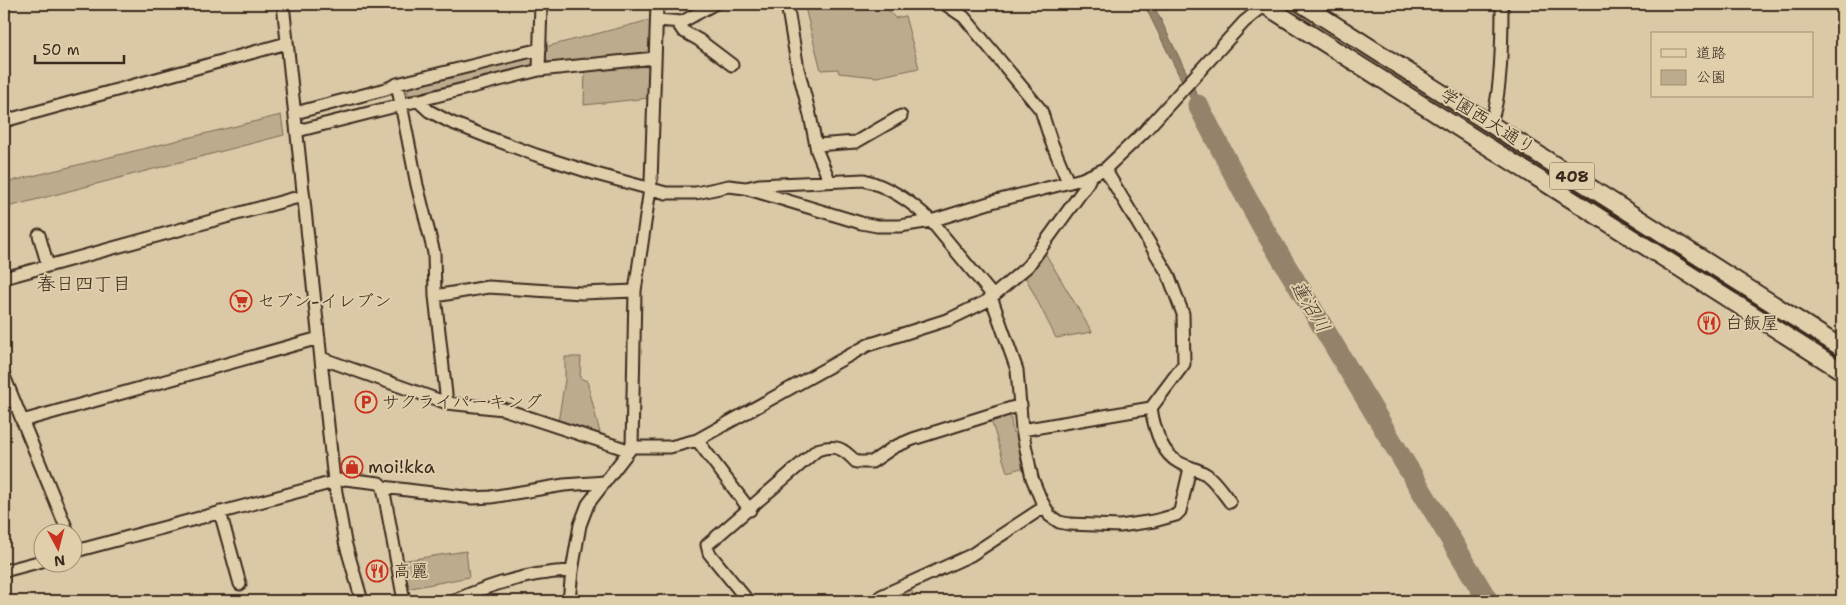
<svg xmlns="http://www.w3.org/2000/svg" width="1846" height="605" viewBox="0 0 1846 605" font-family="'Shantell Sans','Klee One',sans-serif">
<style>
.green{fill:#bdab8d;stroke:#7c6a56}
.water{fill:#94836a;stroke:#705f4c}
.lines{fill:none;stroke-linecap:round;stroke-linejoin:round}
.river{stroke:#94836a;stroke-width:21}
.minor-casing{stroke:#3b2a1e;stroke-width:15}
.highway-casing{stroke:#3b2a1e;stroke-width:20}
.minor{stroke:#e1cfac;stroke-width:11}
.highway{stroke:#e1cfac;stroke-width:16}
.labels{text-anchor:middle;stroke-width:4;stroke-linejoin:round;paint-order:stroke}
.shield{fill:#e1cfac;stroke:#6d5c49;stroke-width:1}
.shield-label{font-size:16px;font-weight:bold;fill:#3b2a1e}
.street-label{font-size:18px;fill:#3b2a1e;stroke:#e1cfac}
.poi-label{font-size:18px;fill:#3b2a1e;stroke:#e1cfac;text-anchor:start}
.neighbourhood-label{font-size:19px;fill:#3b2a1e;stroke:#e1cfac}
.water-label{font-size:19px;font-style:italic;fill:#4d3c2d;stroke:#e1cfac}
</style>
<rect width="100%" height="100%" fill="#dac8a6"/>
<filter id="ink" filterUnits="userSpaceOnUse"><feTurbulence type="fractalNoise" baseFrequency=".02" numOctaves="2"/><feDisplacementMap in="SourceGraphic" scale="10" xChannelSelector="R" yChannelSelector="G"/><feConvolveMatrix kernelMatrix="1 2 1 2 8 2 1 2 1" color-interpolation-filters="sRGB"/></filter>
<g filter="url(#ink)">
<path class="green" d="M 804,4 L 883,4 L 895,18 L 905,16 L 919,68 L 877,77 L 839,73 L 838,69 L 821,70 Z
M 650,20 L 650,47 L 646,52 L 550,64 L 545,58 L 545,47 Z
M 530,56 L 534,60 L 531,66 L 412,96 L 408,94 L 407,89 L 410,86 Z
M 643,63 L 649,68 L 649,98 L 584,105 L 585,71 Z
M 281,115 L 284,135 L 4,208 L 4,183 Z
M 1045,253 L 1092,332 L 1056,338 L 1025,276 Z
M 565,357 L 581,357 L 580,378 L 587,381 L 601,437 L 558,422 L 565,380 Z
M 1010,413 L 1013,433 L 1019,433 L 1025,467 L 1007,472 L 991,420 Z
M 466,551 L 469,577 L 406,589 L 401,561 Z
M 911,589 L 916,601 L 883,601 Z"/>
<path class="water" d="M 1144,4 L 1153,4 L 1214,129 L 1207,132 Z"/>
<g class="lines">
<path class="river" d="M 1198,105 L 1240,186 L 1262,226 L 1488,601"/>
<g class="minor-casing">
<path id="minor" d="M 283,4 L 334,481 L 345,542 L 362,601
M 787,4 L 798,69 L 810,115 L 817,151 L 829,180
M 945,4 L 964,17 L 1041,110 L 1051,141 L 1068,182
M 657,20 L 682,22 L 714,4
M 677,22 L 683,31 L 699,40 L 732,65
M 539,70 L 541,4
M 397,84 L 417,185 L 434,253 L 435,296 L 447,403
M 417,100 L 429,111 L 450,122 L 493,139 L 536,155 L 596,174 L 666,193 L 696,193 L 729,186 L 745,188 L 861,223 L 877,226 L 900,226 L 931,221 L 992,202 L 1082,179 L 1105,169 L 1144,132 L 1244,22 L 1266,4
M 295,113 L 386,89 L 397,84 L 540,49
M 4,121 L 287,43
M 1490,123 C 1502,100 1502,32 1502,4
M 297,131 L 539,70 L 655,58
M 816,145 L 856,142 L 901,116
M 746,188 L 759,185 L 864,180 C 889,187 913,203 931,221 L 989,291 L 1017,370 L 1022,430 L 1032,478 L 1041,500 L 1050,516 L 1059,522 L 1069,524 L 1120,526 L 1154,521 L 1176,515 L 1180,511 L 1190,468
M 39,235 L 48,266
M 4,278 L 295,198 L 304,197
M 435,296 L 488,287 L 582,293 L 635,291
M 321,358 L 447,403 L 503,409 L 628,450
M 4,376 L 68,532
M 1151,408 C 1154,427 1160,452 1178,462 C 1187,467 1199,469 1207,475 C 1216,482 1223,493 1230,502
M 22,421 L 319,338
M 1022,430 L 1151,408 L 1184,364 L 1183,314 L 1168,274 L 1105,169
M 697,440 L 750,510
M 632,447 L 670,447 L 697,440 L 868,345 L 950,319 L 987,301 L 1028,266 L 1086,186 L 1091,176
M 383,487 L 404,601
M 220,512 L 240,584
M 72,552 L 345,479 L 379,483 L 383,487 L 473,498 L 491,497 L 564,485 L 605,482
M 4,571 L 42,561
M 453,601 C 491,584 530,572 572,571
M 569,601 L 572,571 L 580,525 L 588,504 L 632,447 L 635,291 L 651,182 L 657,4
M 748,601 L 709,553 L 707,545 L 817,450 C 836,444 843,448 856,462 L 872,462 L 894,447 L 913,439 L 1021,405
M 876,601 L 881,596 L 971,555 L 1044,507"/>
</g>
<g class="highway-casing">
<path id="highway" d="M 1263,4 L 1842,371
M 1302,4 L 1842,348"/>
</g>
<use href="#minor" class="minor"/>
<use href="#highway" class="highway"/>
</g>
</g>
<defs>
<g id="supermarket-ring" transform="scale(1.125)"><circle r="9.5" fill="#e1cfac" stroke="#c8321e" stroke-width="1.5"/><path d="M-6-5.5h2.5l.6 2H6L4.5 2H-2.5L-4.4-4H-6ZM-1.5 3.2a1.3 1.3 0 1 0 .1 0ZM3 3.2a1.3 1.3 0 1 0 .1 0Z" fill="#c8321e"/></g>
<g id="restaurant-ring" transform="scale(1.125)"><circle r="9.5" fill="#e1cfac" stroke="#c8321e" stroke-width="1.5"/><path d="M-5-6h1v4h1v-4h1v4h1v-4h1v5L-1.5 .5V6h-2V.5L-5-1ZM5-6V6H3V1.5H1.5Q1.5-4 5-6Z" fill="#c8321e"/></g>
<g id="parking-ring" transform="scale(1.125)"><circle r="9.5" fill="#e1cfac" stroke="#c8321e" stroke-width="1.5"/><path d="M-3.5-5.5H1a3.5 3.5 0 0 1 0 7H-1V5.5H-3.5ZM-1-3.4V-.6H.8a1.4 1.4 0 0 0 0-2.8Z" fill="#c8321e"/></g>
<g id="shop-ring" transform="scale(1.125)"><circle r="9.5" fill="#e1cfac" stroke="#c8321e" stroke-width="1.5"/><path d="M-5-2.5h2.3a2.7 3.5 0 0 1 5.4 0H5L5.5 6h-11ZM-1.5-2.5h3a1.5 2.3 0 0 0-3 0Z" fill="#c8321e"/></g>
</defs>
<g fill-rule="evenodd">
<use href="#supermarket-ring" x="241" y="301"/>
<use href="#restaurant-ring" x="1709" y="323"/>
<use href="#parking-ring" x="366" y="402"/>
<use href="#shop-ring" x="352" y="467"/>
<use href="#restaurant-ring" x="377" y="571"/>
</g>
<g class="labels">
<rect class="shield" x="1549.5" y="162.5" width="45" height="27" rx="4"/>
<g class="shield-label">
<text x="1572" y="182">408</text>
</g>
<g class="street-label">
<text transform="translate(1488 121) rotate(32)" y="6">学園西大通り</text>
</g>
<g class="poi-label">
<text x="257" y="307">セブン-イレブン</text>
<text x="1725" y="329">白飯屋</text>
<text x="382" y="408">サクライパーキング</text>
<text x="368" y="473">moi!kka</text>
<text x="393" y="577">高麗</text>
</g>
<g class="neighbourhood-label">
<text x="84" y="290">春日四丁目</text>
</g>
<g class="water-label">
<text transform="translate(1311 306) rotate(59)" y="7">蓮沼川</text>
</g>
</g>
<rect width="1846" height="605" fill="none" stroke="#e1cfac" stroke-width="20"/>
<rect x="10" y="10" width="1826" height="585" fill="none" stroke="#3b2a1e" stroke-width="2" filter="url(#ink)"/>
<rect x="1651" y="32" width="162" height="65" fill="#e1cfac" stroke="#9f8d73"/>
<rect x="1661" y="49" width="25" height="8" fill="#e1cfac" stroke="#9f8d73"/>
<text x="1696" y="58" font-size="15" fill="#3b2a1e">道路</text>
<rect x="1661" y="70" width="25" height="15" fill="#bdab8d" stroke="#9f8d73"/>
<text x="1696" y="82" font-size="15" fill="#3b2a1e">公園</text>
<g transform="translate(58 548) rotate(173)"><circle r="24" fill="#e1cfac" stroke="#9f8d73"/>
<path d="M0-4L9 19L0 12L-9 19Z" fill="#c8321e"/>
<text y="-8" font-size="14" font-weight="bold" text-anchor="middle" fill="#3b2a1e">N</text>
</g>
<path d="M35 55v8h89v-8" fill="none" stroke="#3b2a1e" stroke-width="2.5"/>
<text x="42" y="55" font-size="15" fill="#3b2a1e" stroke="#e1cfac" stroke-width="4" paint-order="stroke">50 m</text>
</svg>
